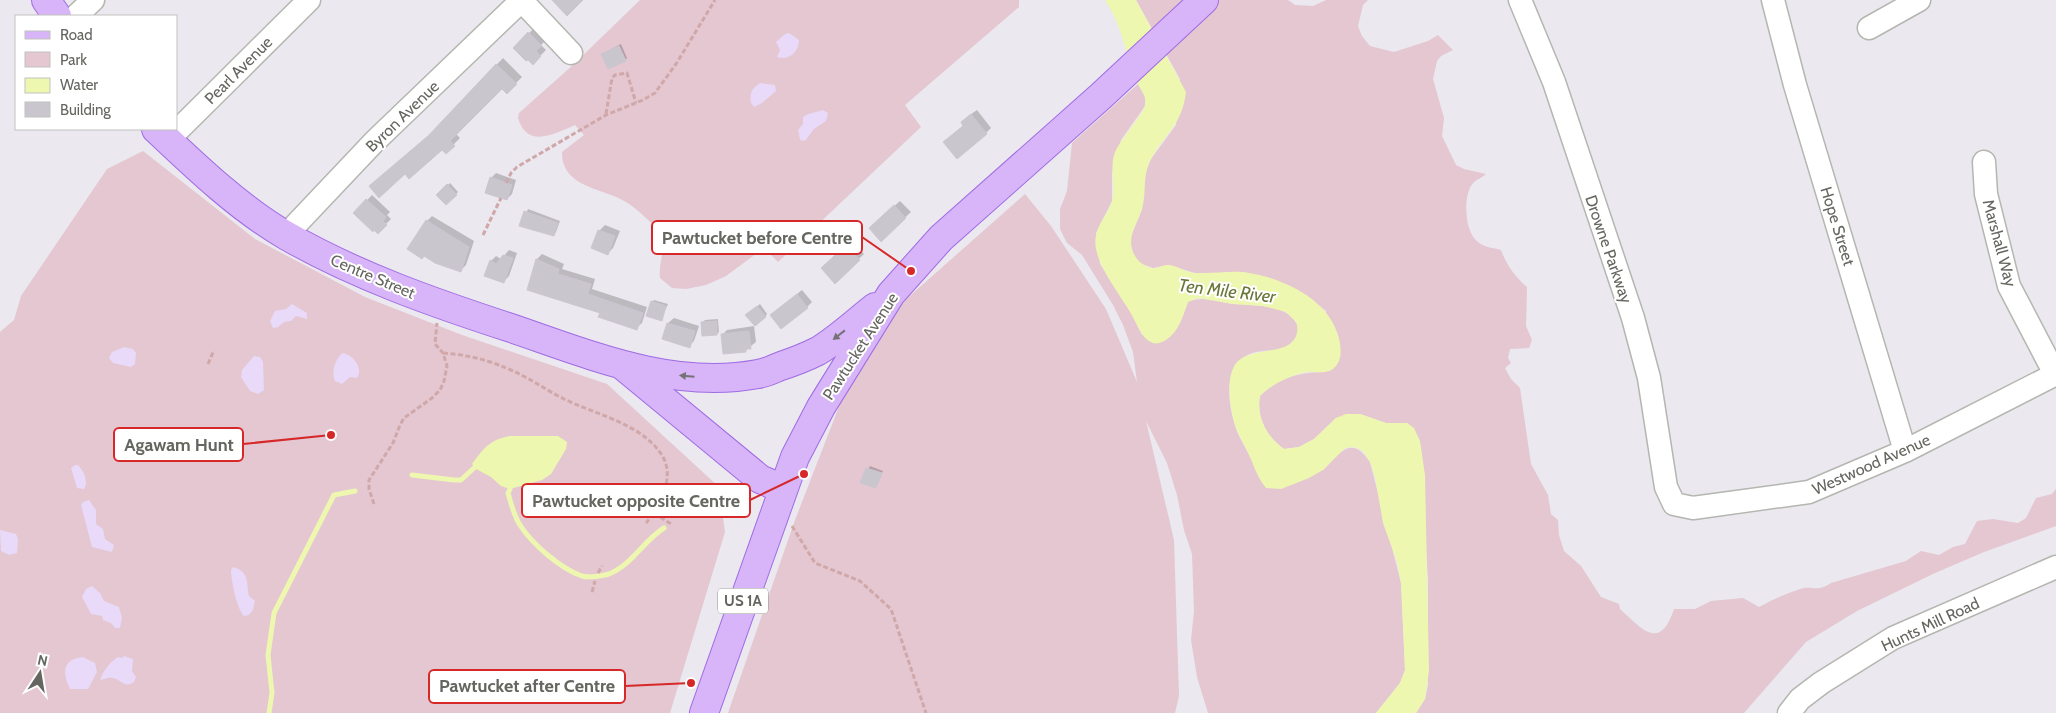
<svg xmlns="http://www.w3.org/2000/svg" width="2056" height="713" viewBox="0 0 2056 713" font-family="Cabin,sans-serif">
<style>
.green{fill:#e4c7d0}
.sand{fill:#e8daf8}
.water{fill:#eef7b0}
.shadow{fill:#0003}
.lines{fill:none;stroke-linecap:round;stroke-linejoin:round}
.stream{stroke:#eef7b0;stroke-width:5}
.building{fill:#c9c6cd;stroke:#ccc6d4}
.minor-casing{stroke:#b4b6b0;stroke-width:25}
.major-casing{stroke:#9e6ce4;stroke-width:30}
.path{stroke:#d0a8aa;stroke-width:3;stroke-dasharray:5 2.5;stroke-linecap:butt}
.minor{stroke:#fff;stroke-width:22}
.major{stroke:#d8b4f8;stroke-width:28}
.oneway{fill:#757276}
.labels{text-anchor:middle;stroke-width:4;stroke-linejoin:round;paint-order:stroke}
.shield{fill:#fff;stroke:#92948f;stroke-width:1}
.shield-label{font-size:15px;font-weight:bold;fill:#64665f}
.street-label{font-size:16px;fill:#64665f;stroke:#fff}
.water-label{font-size:18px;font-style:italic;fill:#697639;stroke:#fff}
.leader{fill:none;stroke:#d62828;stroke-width:2}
.callout-dot{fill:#d62828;stroke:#fff;stroke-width:2}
.callout{fill:#fff;stroke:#d62828;stroke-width:2}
.callout-label{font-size:18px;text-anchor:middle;font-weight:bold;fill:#64665f}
</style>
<rect width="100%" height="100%" fill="#ebe8ef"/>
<path class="green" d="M 640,0 L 1019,0 L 1019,7 L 905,105 L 921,127 L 778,262 L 764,248 L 726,276 L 706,285 L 686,289 L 672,288 L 660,278 C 658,262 667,249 660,233 C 658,228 651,223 647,219 C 638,210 628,202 616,197 C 594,188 561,183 562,152 L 584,135 L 575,125 C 554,134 527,149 518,118 L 519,113 L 573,65 Z
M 1136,0 L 1288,0 L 1295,5 L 1313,6 L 1326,0 L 1368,0 L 1363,5 L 1358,26 L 1362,36 L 1370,46 L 1394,52 L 1428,41 L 1438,35 L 1453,50 L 1441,56 L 1437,61 L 1433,79 L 1444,118 L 1442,136 L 1456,165 L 1464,169 L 1486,174 C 1482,178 1474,180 1471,186 C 1463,199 1465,233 1478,242 C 1483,247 1494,248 1501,250 C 1506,264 1515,277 1527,287 L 1526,326 L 1532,340 L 1529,348 L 1510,349 L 1508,358 L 1511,363 L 1505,368 L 1511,379 L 1520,388 L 1531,464 L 1548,495 L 1551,514 L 1558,520 L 1559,535 L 1564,551 L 1581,566 L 1601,597 L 1619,604 L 1620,609 C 1642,629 1660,652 1674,609 L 1695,609 L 1711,601 L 1743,598 L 1759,607 C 1773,599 1786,594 1800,589 C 1813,585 1816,593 1831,583 L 1906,561 L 1921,551 L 1939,555 L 1953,547 L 1965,544 L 1977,521 L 1993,519 L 2018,523 L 2026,518 L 2036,498 L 2052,494 L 2056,489 L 2056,526 L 1984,552 L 1935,573 L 1857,611 L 1806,642 L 1744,713 L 1416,713 L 1425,699 L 1428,685 L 1428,579 L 1425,536 L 1407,423 L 1386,423 L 1360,414 L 1336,418 L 1314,439 L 1299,447 L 1284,449 C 1267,437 1256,417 1260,396 C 1279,377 1300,372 1326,372 L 1326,311 L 1304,294 L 1248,273 L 1195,273 L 1168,265 L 1153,268 L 1139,263 L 1134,255 L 1131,248 L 1131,236 L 1142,209 L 1144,175 L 1151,159 L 1176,125 L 1180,79 Z
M 1138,84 L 1145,95 L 1145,106 L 1121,140 L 1112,173 L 1112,201 L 1096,233 L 1100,264 L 1129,307 L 1142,335 L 1180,323 L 1188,302 C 1203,295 1218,302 1234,304 C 1256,306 1295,303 1299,332 C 1286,359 1263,345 1246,356 C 1224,369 1228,401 1234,422 C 1237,435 1245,446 1250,457 L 1323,470 C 1340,453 1351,434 1370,462 L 1401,583 L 1405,670 L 1400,683 L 1376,713 L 1208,713 L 1197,677 L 1191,640 L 1194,611 L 1192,554 L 1184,530 L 1177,495 L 1167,463 L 1146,421 L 1174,540 L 1179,696 L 1175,713 L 728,713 L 795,520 L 840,404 L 904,301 L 1025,194 L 1051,226 L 1106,309 L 1137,382 L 1133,352 L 1123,325 L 1113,305 L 1082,255 L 1067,243 L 1060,229 L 1060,209 L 1067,191 L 1072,143 Z
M 143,151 L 255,239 L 365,297 L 462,335 L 607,384 L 719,487 L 725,532 L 670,713 L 0,713 L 0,332 L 14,320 L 21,296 L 107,169 Z"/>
<path class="sand" d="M 789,33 L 799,40 C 799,52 789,61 777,57 L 780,50 L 776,42 L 785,34 Z
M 760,83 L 775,85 L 776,91 L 762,103 L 754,107 L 751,103 C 749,94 752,88 760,83 Z
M 823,110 L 828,113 L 826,121 L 814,129 L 805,141 L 800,140 L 798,130 L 803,124 L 803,117 L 808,114 Z
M 292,304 L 307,313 L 307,319 L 296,316 L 291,321 L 284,322 L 278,327 L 273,328 L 270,321 L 275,311 L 286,309 Z
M 124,347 L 133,349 L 136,353 L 135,364 L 131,367 L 113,363 L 109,358 L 112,352 Z
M 343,353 C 353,355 364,368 357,378 L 350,377 L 342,384 L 335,381 C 331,373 335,358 343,353 Z
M 254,356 L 260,357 L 263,362 L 264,390 L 258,394 L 250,391 L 241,377 L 242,370 Z
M 75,465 L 78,465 C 84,471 89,482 84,489 L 77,488 L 71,468 Z
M 89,500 L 96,510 L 96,524 L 103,529 L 105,539 L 114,545 L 112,552 L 92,547 L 81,505 L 83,502 Z
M 0,530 L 16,534 L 18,539 L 17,553 L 9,555 L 1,551 Z
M 233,567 C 250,572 246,582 249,596 L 255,601 L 253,610 L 249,615 L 244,616 C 237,609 231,581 231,570 Z
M 92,586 L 100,593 L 104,601 L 119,607 L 122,618 L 120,628 L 115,628 L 111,623 L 103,620 L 102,616 L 91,614 L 82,597 L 86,589 Z
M 124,656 L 133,659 L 132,671 L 136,677 L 134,682 C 123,689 122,679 112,678 C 108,677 104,680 100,680 C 103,671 110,662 118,657 L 122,658 Z
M 83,657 L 95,663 L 97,672 L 88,689 L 70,689 C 62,673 62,659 83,657 Z"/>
<path class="water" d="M 1105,0 L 1136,0 L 1186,92 C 1182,126 1164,134 1150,161 C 1142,179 1147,192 1142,209 C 1138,222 1128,235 1132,249 C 1134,258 1143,267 1152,268 C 1157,269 1163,265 1167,265 C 1177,265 1186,273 1196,273 C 1214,274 1232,270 1249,273 C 1285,279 1327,299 1338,335 C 1341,345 1343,359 1335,367 C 1327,376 1313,370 1302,373 C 1287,377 1271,385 1260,396 C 1256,417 1267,437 1284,449 L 1299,447 L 1314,439 L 1336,418 L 1346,414 L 1360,414 L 1386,423 L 1407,423 L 1414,428 L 1420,441 L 1425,475 L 1429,670 L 1425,699 L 1416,713 L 1376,713 L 1400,683 L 1405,670 L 1401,583 L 1397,562 L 1383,523 L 1375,477 L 1370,462 L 1363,451 L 1354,447 L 1345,448 L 1323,470 L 1309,478 L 1281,489 L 1266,488 C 1258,478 1255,469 1250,457 C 1245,445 1237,434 1234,422 C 1230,405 1225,376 1237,362 C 1254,344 1302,360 1297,323 L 1286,312 L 1263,306 L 1233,304 L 1198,298 L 1188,302 C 1183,315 1179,332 1166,340 C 1151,350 1142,336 1136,323 C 1125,298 1087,259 1097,232 C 1100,221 1109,212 1112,201 C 1116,186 1109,168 1115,152 C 1121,139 1144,113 1145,105 C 1147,96 1141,91 1138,84 C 1125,56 1123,26 1105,0 Z
M 510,436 L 558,436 L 567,442 L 566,449 L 551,474 L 542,480 L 510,489 L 501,486 L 491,477 L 478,470 L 472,464 C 484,448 489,440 510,436 Z"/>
<path class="shadow" d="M 534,28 L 546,40 L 541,45 L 546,50 L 533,63 L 515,48 Z
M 621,44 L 627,58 L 625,60 L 602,54 Z
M 503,58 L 522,77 L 507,92 L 502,87 L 455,133 L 460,138 L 446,152 L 442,148 L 405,172 L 377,180 L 434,131 Z
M 977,110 L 991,128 L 986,133 L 944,142 L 965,125 L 967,117 Z
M 496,173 L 516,180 L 512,194 L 507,199 L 491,178 Z
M 450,183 L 458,192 L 446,204 L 438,195 Z
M 372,195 L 390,212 L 387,215 L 391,219 L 378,232 L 355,213 Z
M 900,201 L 911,212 L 881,240 L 870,228 Z
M 528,209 L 560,221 L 556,232 L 554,234 L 521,225 Z
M 432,216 L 474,241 L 466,265 L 461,270 L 427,221 Z
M 605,225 L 620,231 L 613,248 L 608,253 L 593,247 L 600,230 Z
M 852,241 L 864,254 L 835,282 L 823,268 Z
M 509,250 L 517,253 L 509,276 L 503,282 L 491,261 L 496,256 L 501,259 Z
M 542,254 L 564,264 L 562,269 L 595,279 L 592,289 L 647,307 L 642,323 L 636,328 L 601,313 L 528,289 L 537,259 Z
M 802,290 L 812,302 L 807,307 L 777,310 Z
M 654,300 L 668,304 L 661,319 L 652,302 Z
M 760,304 L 767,314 L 765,317 L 749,313 Z
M 674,318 L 699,326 L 694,341 L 689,346 L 664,338 L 668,323 Z
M 718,319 L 719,332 L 717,334 L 703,322 L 705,320 Z
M 754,326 L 756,342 L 746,350 L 722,335 L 727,330 Z
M 870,466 L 883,471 L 876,487 L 862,482 Z"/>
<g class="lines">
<path class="stream" d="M 412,475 L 454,480 L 461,480 L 475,467
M 510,489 L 508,493 C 511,504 514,516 520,525 C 532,544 561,569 582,576 C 589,578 602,576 609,574 C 632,565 643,541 664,528
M 269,713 L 272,693 L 268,655 L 274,613 L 334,495 L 355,491"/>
</g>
<path class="building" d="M 552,0 L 583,0 L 567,16 Z
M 528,32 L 542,46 L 536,51 L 541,56 L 533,65 L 528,60 L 526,61 L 513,48 Z
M 619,46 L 626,61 L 608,69 L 601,54 Z
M 496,64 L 517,84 L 507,94 L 502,89 L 450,141 L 455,146 L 446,154 L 442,150 L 409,179 L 405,174 L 379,198 L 369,186 L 428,136 Z
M 971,114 L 987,134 L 957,159 L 943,142 L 963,126 L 961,122 Z
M 490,177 L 512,185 L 507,200 L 485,193 Z
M 447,184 L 457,195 L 446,205 L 436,195 Z
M 366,199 L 386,217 L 383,221 L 387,225 L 378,234 L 374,230 L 373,232 L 353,213 Z
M 894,205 L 906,218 L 881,242 L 869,228 Z
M 524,211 L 558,223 L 554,236 L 519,226 Z
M 426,220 L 469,247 L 461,272 L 435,263 L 424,256 L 422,259 L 407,249 Z
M 598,230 L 615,236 L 608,255 L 591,248 Z
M 846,245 L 860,260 L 835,284 L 821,268 Z
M 503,255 L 513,258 L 504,283 L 484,276 L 490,260 L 496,264 Z
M 536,259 L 559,269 L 558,274 L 591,284 L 588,294 L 643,313 L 637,330 L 598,317 L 600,313 L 527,290 Z
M 797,294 L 808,308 L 781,329 L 770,315 Z
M 651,301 L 666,306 L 662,321 L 646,316 Z
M 757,306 L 766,317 L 755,326 L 745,315 Z
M 717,321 L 717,335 L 702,336 L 701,322 Z
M 667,323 L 695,331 L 690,348 L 662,339 Z
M 749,331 L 751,349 L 746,349 L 746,352 L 723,354 L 721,334 Z
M 866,468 L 882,473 L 876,488 L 860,483 Z"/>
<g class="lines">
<g class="minor-casing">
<path id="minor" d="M 521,0 L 571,53
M 1520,0 L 1554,82 L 1633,318 L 1649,378 L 1666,487 L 1674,504 L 1693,508 L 1809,492 L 1905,451 L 2056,374
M 1773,0 L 1795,85 L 1905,451
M 76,16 L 93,0
M 1869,28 L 1919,0
M 168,140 L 309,0
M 1984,162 L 1986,194 L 2009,286 L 2055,374
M 286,235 L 374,142 L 522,0
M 1789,713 L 1800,699 L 1821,683 L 1893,638 L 2056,567"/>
</g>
<g class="major-casing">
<path id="major" d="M 46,0 L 57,16
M 156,129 C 195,166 240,209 287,236 C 357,276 434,303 511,328 C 590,355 673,390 758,374 C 766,373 773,369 781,366 C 793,362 806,357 818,351 C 838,339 857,321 875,307
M 623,366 L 760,479 L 783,489
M 704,713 L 795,457 L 821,407 L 891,294 L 941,238 L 1101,96 L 1204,0"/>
</g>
<path class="path" d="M 606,114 L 612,78 L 615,75 L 627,73 L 636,103
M 506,183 L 511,173 L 517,167 L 606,115 L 643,100 L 655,93 L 676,64 L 715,0
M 483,235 L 501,198
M 443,353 C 451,354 459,354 466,356 C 480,358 494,363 506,368 C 527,376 544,389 564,399 C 594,414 647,425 664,459 C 674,479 659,508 646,523
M 208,364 L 214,350
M 374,504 L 369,489 L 369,480 L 393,443 L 400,425 L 404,418 L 432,398 L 440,390 L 444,381 L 447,366 L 443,353 L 435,344 L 437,323
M 654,513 L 671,524
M 792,526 L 815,563 L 860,581 L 891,609 L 926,713
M 598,573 L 602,566
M 592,592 L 595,581"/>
<use href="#minor" class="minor"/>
<use href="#major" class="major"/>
</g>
<defs><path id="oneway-solid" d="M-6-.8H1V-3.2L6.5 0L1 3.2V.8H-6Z" transform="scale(1.25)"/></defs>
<g class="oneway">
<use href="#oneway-solid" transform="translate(839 335) rotate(142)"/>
<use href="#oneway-solid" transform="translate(687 376) rotate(-175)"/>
</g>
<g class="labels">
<rect class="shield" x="718" y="588.5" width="50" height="25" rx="4"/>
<g class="shield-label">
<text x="743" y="606">US 1A</text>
</g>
<g class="street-label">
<text transform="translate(238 70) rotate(-45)" y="6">Pearl Avenue</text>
<text transform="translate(402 116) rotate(-44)" y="6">Byron Avenue</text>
<text transform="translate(1838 226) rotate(73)" y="6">Hope Street</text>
<text transform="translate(2000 243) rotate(75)" y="6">Marshall Way</text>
<text transform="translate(1609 249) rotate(71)" y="6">Drowne Parkway</text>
<text transform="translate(373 276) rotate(23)" y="6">Centre Street</text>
<text transform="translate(860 346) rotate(-57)" y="6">Pawtucket Avenue</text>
<text transform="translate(1871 464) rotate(-24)" y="6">Westwood Avenue</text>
<text transform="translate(1930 624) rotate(-25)" y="6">Hunts Mill Road</text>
</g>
<g class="water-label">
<text transform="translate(1227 291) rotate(7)" y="6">Ten Mile River</text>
</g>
</g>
<path class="leader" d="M911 271L862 237M331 435L243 444M804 474L750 500M691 683L625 686"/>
<g class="callout-dot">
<circle cx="911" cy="271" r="5"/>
<circle cx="331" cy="435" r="5"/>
<circle cx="804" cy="474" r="5"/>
<circle cx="691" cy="683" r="5"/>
</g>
<g class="callout">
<rect x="652" y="221" width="210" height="33" rx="5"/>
<rect x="114" y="428" width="129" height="33" rx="5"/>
<rect x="522" y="484" width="228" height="33" rx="5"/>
<rect x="429" y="670" width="196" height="33" rx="5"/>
</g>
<g class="callout-label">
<text x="757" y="244">Pawtucket before Centre</text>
<text x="179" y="451">Agawam Hunt</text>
<text x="636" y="507">Pawtucket opposite Centre</text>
<text x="527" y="692">Pawtucket after Centre</text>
</g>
<rect x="15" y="15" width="162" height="115" fill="#ffffff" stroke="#c1c2bf"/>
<rect x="25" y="31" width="25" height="8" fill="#d8b4f8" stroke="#c1c2bf"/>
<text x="60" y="40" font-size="15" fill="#64665f">Road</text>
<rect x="25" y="52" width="25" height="15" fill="#e4c7d0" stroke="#c1c2bf"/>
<text x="60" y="65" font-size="15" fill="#64665f">Park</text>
<rect x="25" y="78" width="25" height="15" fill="#eef7b0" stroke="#c1c2bf"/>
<text x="60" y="90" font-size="15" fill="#64665f">Water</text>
<rect x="25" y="102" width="25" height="15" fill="#c9c6cd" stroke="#c1c2bf"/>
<text x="60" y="115" font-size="15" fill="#64665f">Building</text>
<g transform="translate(40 673) rotate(12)" stroke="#ffffff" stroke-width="4" paint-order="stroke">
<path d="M0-4L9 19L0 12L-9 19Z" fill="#64665f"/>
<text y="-8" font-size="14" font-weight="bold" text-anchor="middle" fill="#64665f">N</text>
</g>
</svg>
